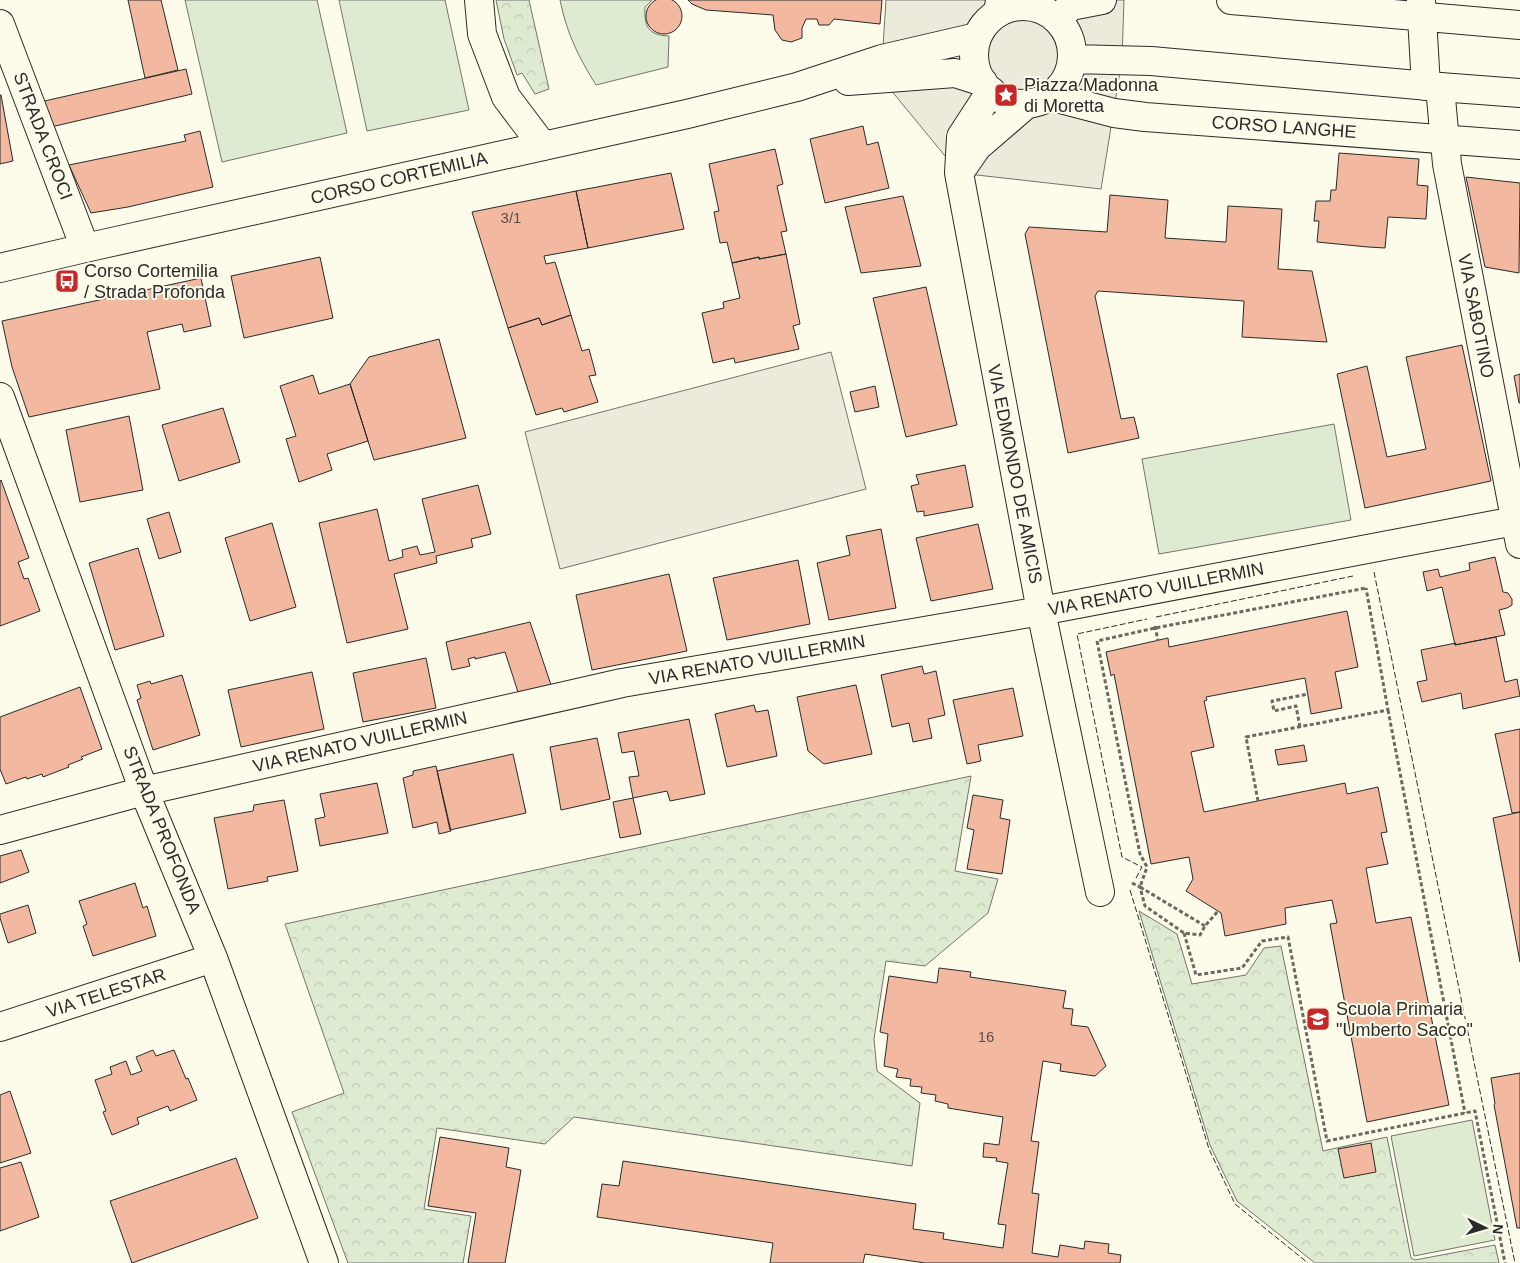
<svg xmlns="http://www.w3.org/2000/svg" width="1520" height="1263" viewBox="0 0 1520 1263" font-family="Helvetica,sans-serif">
<style>
.green{fill:#deebd1;stroke:#74746e}
.park{fill:url(#park-crowns);stroke:#74746e}
.parking{fill:#eceadb;stroke:#74746e}
.building{fill:#f2b8a0;stroke:#2b2b2b}
.lines{fill:none;stroke-linecap:round;stroke-linejoin:round}
.minor-casing{stroke:#2b2b2b;stroke-width:30}
.major-casing{stroke:#2b2b2b;stroke-width:30}
.path{stroke:#6a6964;stroke-width:3;stroke-dasharray:4 2.5;stroke-linecap:butt}
.minor{stroke:#fdfbea;stroke-width:28}
.major{stroke:#fdfbea;stroke-width:28}
.fence{stroke:#2b2b2b;stroke-width:1;stroke-dasharray:6 2.5;stroke-linecap:butt}
.labels{text-anchor:middle;stroke-width:4;stroke-linejoin:round;paint-order:stroke}
.number-label{font-size:15px;fill:#5d4e48}
.poi-label{font-size:18px;fill:#2b2b2b;stroke:#fdfbea;text-anchor:start}
.street-label{font-size:18px;fill:#2b2b2b;stroke:#fdfbea}
</style>
<defs>
<pattern id="park-crowns" width="20" height="18" patternUnits="userSpaceOnUse" patternTransform="scale(1.25)"><rect width="20" height="18" fill="#deebd1"/><path d="M2 6a3 3 0 1 1 6 0M12 15a3 3 0 1 1 6 0" fill="none" stroke="#bfcab4"/></pattern>
</defs>
<rect width="100%" height="100%" fill="#fdfbea"/>
<path class="green" d="M 185,0 L 317,0 L 347,133 L 222,162 Z
M 339,0 L 445,0 L 469,110 L 367,131 Z
M 560,0 L 652,0 L 645,7 C 644,27 648,35 669,36 L 668,67 L 596,85 C 578,56 567,34 560,0 Z
M 1334,424 L 1351,520 L 1159,554 L 1142,459 Z
M 1472,1120 L 1495,1240 L 1414,1256 L 1391,1136 Z"/>
<path class="park" d="M 496,0 L 529,0 L 549,89 L 535,94 L 522,73 L 517,75 L 504,39 Z
M 971,776 L 955,871 L 998,879 L 988,913 L 925,966 L 886,961 L 874,1039 L 877,1071 L 920,1103 L 912,1166 L 574,1117 L 545,1144 L 437,1128 L 424,1209 L 471,1216 L 463,1263 L 348,1263 L 292,1112 L 344,1093 L 285,924 Z
M 1139,911 L 1177,934 L 1192,984 L 1246,975 L 1264,948 L 1281,946 L 1323,1151 L 1387,1137 L 1411,1258 L 1415,1260 L 1495,1245 L 1499,1263 L 1315,1263 L 1237,1201 L 1210,1145 Z"/>
<path class="parking" d="M 886,0 L 1124,0 L 1122,59 L 1101,189 L 959,173 L 881,78 Z
M 831,352 L 866,489 L 560,569 L 525,432 Z"/>
<path class="building" d="M646 16a18 18 0 1 1 36 0a18 18 0 1 1-36 0Z
M 128,0 L 161,0 L 178,70 L 145,78 Z
M 688,0 L 882,0 L 880,24 L 834,19 L 829,25 L 819,25 L 817,19 L 806,19 L 802,28 L 802,38 L 791,42 L 782,40 L 775,30 L 773,15 L 706,10 L 692,4 Z
M 186,69 L 192,94 L 51,127 L 40,102 Z
M 0,95 L 1,95 L 13,161 L 0,164 Z
M 863,126 L 867,145 L 878,142 L 889,188 L 825,203 L 810,139 Z
M 200,131 L 213,187 L 128,207 L 91,213 L 69,165 L 186,141 L 184,135 Z
M 775,149 L 783,184 L 777,186 L 787,231 L 781,232 L 786,254 L 759,259 L 759,257 L 732,263 L 727,242 L 720,243 L 714,212 L 719,211 L 709,164 Z
M 1339,153 L 1419,159 L 1417,185 L 1428,186 L 1426,219 L 1388,217 L 1385,248 L 1368,247 L 1317,242 L 1319,221 L 1314,221 L 1316,201 L 1330,201 L 1331,190 L 1336,190 Z
M 671,173 L 684,229 L 588,248 L 576,191 Z
M 1466,177 L 1520,183 L 1519,273 L 1485,267 Z
M 576,191 L 588,248 L 544,256 L 546,264 L 555,262 L 571,315 L 542,325 L 539,318 L 508,328 L 472,212 Z
M 1110,195 L 1168,200 L 1165,238 L 1226,242 L 1228,206 L 1282,209 L 1278,269 L 1312,271 L 1327,342 L 1242,337 L 1244,301 L 1098,291 L 1095,296 L 1121,419 L 1134,417 L 1139,438 L 1068,453 L 1025,234 L 1029,227 L 1107,232 Z
M 903,196 L 921,266 L 861,273 L 845,207 Z
M 786,254 L 800,324 L 793,326 L 799,349 L 735,363 L 734,358 L 713,363 L 702,313 L 724,308 L 723,302 L 740,298 L 732,263 L 759,257 L 759,259 Z
M 320,257 L 333,318 L 244,338 L 231,276 Z
M 201,278 L 211,326 L 184,332 L 182,324 L 147,332 L 160,389 L 29,417 L 12,367 L 2,321 Z
M 926,287 L 957,425 L 906,437 L 873,298 Z
M 571,315 L 582,351 L 589,349 L 596,375 L 589,376 L 598,402 L 564,412 L 562,408 L 536,415 L 508,328 L 539,318 L 542,325 Z
M 439,339 L 466,438 L 374,460 L 350,384 L 369,357 Z
M 1462,345 L 1491,481 L 1365,508 L 1337,374 L 1367,366 L 1387,457 L 1426,449 L 1406,357 Z
M 1520,374 L 1520,403 L 1519,403 L 1514,376 Z
M 313,375 L 319,394 L 350,384 L 368,441 L 327,454 L 332,470 L 299,482 L 286,439 L 296,436 L 280,386 Z
M 875,386 L 879,407 L 855,412 L 850,392 Z
M 223,408 L 240,462 L 179,481 L 162,425 Z
M 129,416 L 143,490 L 80,502 L 66,430 Z
M 965,465 L 973,507 L 924,516 L 924,511 L 917,512 L 911,486 L 919,484 L 916,475 Z
M 1,480 L 29,558 L 18,562 L 24,579 L 28,578 L 40,611 L 0,626 L 0,481 Z
M 478,485 L 491,534 L 471,539 L 473,547 L 436,556 L 437,563 L 394,574 L 408,629 L 347,643 L 319,523 L 377,509 L 389,561 L 403,557 L 402,550 L 417,546 L 420,555 L 435,552 L 422,499 Z
M 169,512 L 181,552 L 159,559 L 147,519 Z
M 272,523 L 296,607 L 250,621 L 225,538 Z
M 978,524 L 993,589 L 931,601 L 916,538 Z
M 881,529 L 896,608 L 829,620 L 817,563 L 850,555 L 846,536 Z
M 138,548 L 164,636 L 115,650 L 89,563 Z
M 1495,557 L 1503,592 L 1508,593 L 1512,599 L 1512,605 L 1507,608 L 1499,610 L 1505,635 L 1455,645 L 1442,587 L 1427,591 L 1423,572 L 1438,569 L 1440,577 L 1470,570 L 1469,563 Z
M 798,560 L 810,624 L 727,640 L 713,578 Z
M 669,574 L 687,651 L 592,670 L 576,595 Z
M 1347,611 L 1358,667 L 1335,672 L 1342,708 L 1311,714 L 1305,678 L 1206,697 L 1207,700 L 1204,701 L 1214,747 L 1191,752 L 1204,812 L 1345,783 L 1347,794 L 1378,787 L 1387,832 L 1381,833 L 1388,864 L 1366,868 L 1376,923 L 1411,917 L 1449,1105 L 1367,1122 L 1330,924 L 1337,923 L 1332,900 L 1285,908 L 1286,924 L 1225,936 L 1221,913 L 1186,891 L 1193,879 L 1189,857 L 1151,864 L 1114,674 L 1111,676 L 1106,652 L 1168,638 L 1169,647 Z
M 530,622 L 551,685 L 518,692 L 505,652 L 475,659 L 475,657 L 468,659 L 470,666 L 452,670 L 446,642 Z
M 1496,637 L 1505,682 L 1517,679 L 1520,696 L 1463,709 L 1461,693 L 1422,702 L 1417,682 L 1427,680 L 1421,650 L 1456,643 L 1455,645 Z
M 426,658 L 436,708 L 363,722 L 353,673 Z
M 922,666 L 924,674 L 936,671 L 945,715 L 928,719 L 932,738 L 913,742 L 909,723 L 892,727 L 881,675 Z
M 312,672 L 324,729 L 241,747 L 228,690 Z
M 182,675 L 200,735 L 153,750 L 137,700 L 141,698 L 137,685 L 150,681 L 151,684 Z
M 856,685 L 872,754 L 824,764 L 808,751 L 797,697 Z
M 80,687 L 102,749 L 81,757 L 83,759 L 68,765 L 69,767 L 43,777 L 42,774 L 27,779 L 26,777 L 6,784 L 0,769 L 0,717 Z
M 1013,688 L 1023,736 L 978,745 L 981,761 L 967,764 L 953,700 Z
M 754,705 L 756,712 L 768,710 L 777,756 L 727,767 L 715,714 Z
M 689,719 L 705,794 L 670,801 L 667,791 L 633,798 L 629,777 L 639,776 L 634,751 L 622,753 L 618,733 Z
M 1520,729 L 1520,812 L 1512,813 L 1495,734 Z
M 597,738 L 610,799 L 561,810 L 550,747 Z
M 1304,745 L 1307,761 L 1278,765 L 1275,750 Z
M 513,754 L 526,813 L 450,830 L 437,771 Z
M 436,766 L 451,831 L 439,834 L 437,822 L 413,828 L 403,778 L 413,775 L 413,771 Z
M 377,783 L 388,833 L 320,846 L 315,819 L 325,817 L 320,794 Z
M 973,795 L 1003,800 L 1000,818 L 1010,820 L 1002,874 L 967,869 L 974,830 L 967,828 Z
M 633,798 L 641,834 L 620,838 L 613,802 Z
M 284,800 L 298,871 L 267,877 L 268,881 L 228,889 L 214,818 L 253,811 L 254,805 Z
M 1520,812 L 1520,962 L 1493,818 Z
M 21,850 L 29,872 L 0,883 L 0,856 Z
M 135,883 L 143,908 L 147,906 L 156,936 L 93,956 L 83,926 L 87,924 L 79,901 Z
M 28,905 L 36,933 L 8,943 L 0,918 L 0,914 Z
M 939,968 L 971,972 L 970,977 L 1066,991 L 1063,1008 L 1073,1009 L 1071,1025 L 1088,1027 L 1106,1066 L 1095,1076 L 1060,1071 L 1061,1064 L 1043,1061 L 1031,1141 L 1039,1142 L 1032,1193 L 1039,1194 L 1032,1253 L 1058,1257 L 1060,1245 L 1084,1249 L 1085,1241 L 1109,1244 L 1108,1253 L 1121,1255 L 1120,1263 L 925,1263 L 865,1254 L 863,1263 L 770,1263 L 773,1243 L 597,1217 L 602,1184 L 619,1186 L 623,1161 L 916,1204 L 913,1229 L 944,1233 L 943,1239 L 1003,1248 L 1006,1225 L 998,1224 L 1008,1163 L 996,1161 L 997,1158 L 983,1157 L 984,1143 L 999,1145 L 1003,1117 L 948,1108 L 948,1104 L 935,1101 L 936,1095 L 921,1093 L 922,1087 L 910,1086 L 911,1079 L 896,1077 L 898,1069 L 884,1066 L 888,1034 L 880,1032 L 889,976 L 937,983 Z
M 153,1050 L 156,1056 L 174,1050 L 186,1079 L 188,1078 L 197,1100 L 170,1111 L 168,1106 L 137,1118 L 139,1124 L 112,1135 L 103,1112 L 106,1111 L 95,1080 L 112,1074 L 110,1067 L 126,1061 L 131,1075 L 142,1071 L 136,1057 Z
M 1520,1073 L 1520,1228 L 1517,1228 L 1494,1105 L 1495,1104 L 1491,1078 Z
M 10,1091 L 31,1153 L 0,1163 L 0,1095 Z
M 440,1137 L 509,1148 L 506,1167 L 521,1170 L 505,1263 L 468,1263 L 476,1213 L 428,1206 Z
M 1371,1143 L 1376,1172 L 1344,1178 L 1338,1149 Z
M 236,1158 L 258,1218 L 132,1263 L 110,1201 Z
M 21,1162 L 39,1217 L 0,1231 L 0,1168 Z"/>
<g class="lines">
<g class="minor-casing">
<path id="minor" d="M 479,0 L 482,34 L 506,97 L 543,146
M 1035,0 L 1039,8
M 1231,0 L 1520,25
M 1421,0 L 1426,86
M 998,13 L 1000,0
M 1057,19 L 1071,6 L 1102,0
M 0,24 L 85,248
M 1440,87 L 1447,164 L 1520,544
M 991,91 L 961,137 L 959,173 L 1041,611 L 1100,892
M 1049,96 L 1114,113 L 1145,117 L 1520,145
M 959,173 L 977,147 L 1028,103
M 0,397 L 144,791 L 213,958 L 324,1263
M 0,830 L 144,791 L 622,683 L 1041,611 L 1520,520
M 0,1027 L 213,958"/>
</g>
<g class="major-casing">
<path id="major" d="M974 55a49 49 0 1 1 98 0a49 49 0 1 1-98 0Z
M 1072,59 L 1151,61 L 1440,87 L 1520,93
M 848,81 L 955,73 L 983,82
M 0,268 L 85,248 L 687,114 L 797,87 L 882,59 L 977,37"/>
</g>
<path class="path" d="M 1155,626 L 1158,641
M 1388,710 L 1465,1113
M 1300,727 L 1296,706 L 1274,711 L 1272,701 L 1308,694
M 1258,801 L 1246,737 L 1388,710 L 1366,588
M 1132,883 L 1140,887 L 1145,906 L 1184,933 L 1200,935 L 1205,926 L 1218,911
M 1205,926 L 1140,887 L 1147,867 L 1140,854 L 1097,641 L 1155,628 L 1366,588
M 1184,933 L 1196,975 L 1242,968 L 1262,941 L 1288,937 L 1327,1141 L 1475,1111 L 1505,1263"/>
<use href="#minor" class="minor"/>
<use href="#major" class="major"/>
<path class="fence" d="M 1374,572 L 1515,1263
M 1156,617 L 1353,576
M 1136,878 L 1142,867 L 1122,857 L 1077,634 L 1147,619
M 1130,890 L 1209,1149 L 1235,1204 L 1308,1263"/>
</g>
<defs>
<g id="sight-square" transform="scale(1.25)"><rect x="-9" y="-9" width="18" height="18" rx="4" fill="#c62828" stroke="#fdfbea"/><path d="M0-6L1.8-2.2L6-1.7L2.9 1.2L3.7 5.4L0 3.3L-3.7 5.4L-2.9 1.2L-6-1.7L-1.8-2.2Z" fill="#fff"/></g>
<g id="bus-square" transform="scale(1.25)"><rect x="-9" y="-9" width="18" height="18" rx="4" fill="#c62828" stroke="#fdfbea"/><path d="M-5-6H5V4H4V6H2V4H-2V6H-4V4H-5ZM-3.5-4V0h7V-4ZM-3.5 1.2v1.5H-2V1.2ZM2 1.2v1.5H3.5V1.2Z" fill="#fff"/></g>
<g id="school-square" transform="scale(1.25)"><rect x="-9" y="-9" width="18" height="18" rx="4" fill="#c62828" stroke="#fdfbea"/><path d="M0-5L7-2L0 1L-7-2ZM-4 1L0 2.5L4 1V4Q0 6-4 4Z" fill="#fff"/></g>
</defs>
<g fill-rule="evenodd">
<use href="#sight-square" x="1006" y="95"/>
<use href="#bus-square" x="67" y="281"/>
<use href="#school-square" x="1318" y="1019"/>
</g>
<g class="labels">
<g class="number-label">
<text x="511" y="223">3/1</text>
<text x="986" y="1042">16</text>
</g>
<g class="poi-label">
<text x="1024" y="91">Piazza Madonna<tspan x="1024" dy="21">di Moretta</tspan></text>
<text x="84" y="277">Corso Cortemilia<tspan x="84" dy="21">/ Strada Profonda</tspan></text>
<text x="1336" y="1015">Scuola Primaria<tspan x="1336" dy="21">"Umberto Sacco"</tspan></text>
</g>
<g class="street-label">
<text transform="translate(1284 127) rotate(4)" y="6">CORSO LANGHE</text>
<text transform="translate(43 136) rotate(69)" y="6">STRADA CROCI</text>
<text transform="translate(399 178) rotate(-13)" y="6">CORSO CORTEMILIA</text>
<text transform="translate(1476 316) rotate(79)" y="6">VIA SABOTINO</text>
<text transform="translate(1015 474) rotate(79)" y="6">VIA EDMONDO DE AMICIS</text>
<text transform="translate(1156 589) rotate(-11)" y="6">VIA RENATO VUILLERMIN</text>
<text transform="translate(757 660) rotate(-10)" y="6">VIA RENATO VUILLERMIN</text>
<text transform="translate(360 742) rotate(-13)" y="6">VIA RENATO VUILLERMIN</text>
<text transform="translate(162 830) rotate(68)" y="6">STRADA PROFONDA</text>
<text transform="translate(106 993) rotate(-18)" y="6">VIA TELESTAR</text>
</g>
</g>
<g transform="translate(1485 1228) rotate(95)" stroke="#fdfbea" stroke-width="4" paint-order="stroke">
<path d="M0-4L9 19L0 12L-9 19Z" fill="#2b2b2b"/>
<text y="-8" font-size="14" font-weight="bold" text-anchor="middle" fill="#2b2b2b">N</text>
</g>
</svg>
